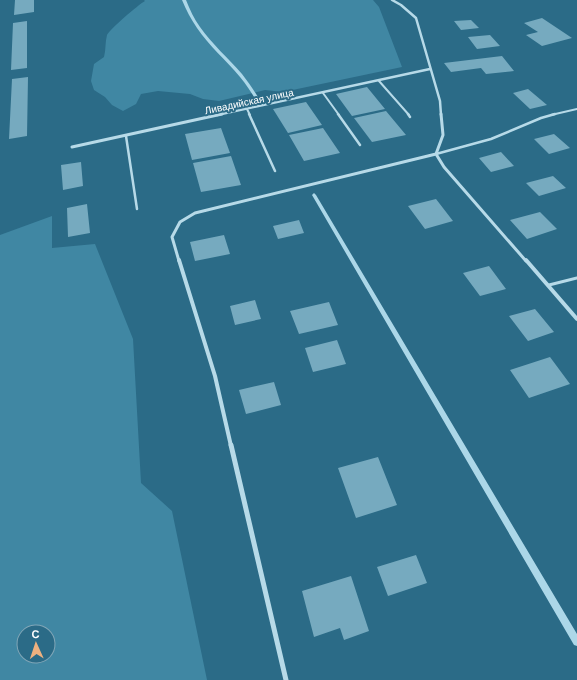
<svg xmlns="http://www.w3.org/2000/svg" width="577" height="680" viewBox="0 0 577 680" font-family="'DM Sans',sans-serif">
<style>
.green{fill:#4087a3;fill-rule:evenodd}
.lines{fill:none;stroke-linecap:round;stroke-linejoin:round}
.stream{fill:#acd7e8;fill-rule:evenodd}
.building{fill:#76aabf}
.service-far2{stroke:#b7dae8;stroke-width:2}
.service-far1{stroke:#b7dae8;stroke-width:2.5}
.service{stroke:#b7dae8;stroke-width:3}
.minor-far3{stroke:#b7dae8;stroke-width:2.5}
.minor-far2{stroke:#b7dae8;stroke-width:3}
.minor-far1{stroke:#b7dae8;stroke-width:4}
.minor{stroke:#b7dae8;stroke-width:5}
.labels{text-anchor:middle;stroke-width:4;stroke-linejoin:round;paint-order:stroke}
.far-street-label{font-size:10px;fill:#fff;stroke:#2b6b87}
</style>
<rect width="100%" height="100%" fill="#2b6b87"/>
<path class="green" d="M 144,0 L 373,0 L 379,7 L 402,67 L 283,92 L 265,90 L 219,101 L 203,99 L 190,94 L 158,91 L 141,94 L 136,104 L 123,111 L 112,105 L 105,97 L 94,90 L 91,81 L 94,64 L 104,57 C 106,50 105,42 107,35 C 110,29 138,5 145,1 Z
M 52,216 L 52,248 L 95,244 L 133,339 L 141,483 L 172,511 L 207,680 L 0,680 L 0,235 ZM 24,632 L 48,632 L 48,656 L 24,656 Z"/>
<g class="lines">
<path class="stream" d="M 182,0 L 186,0 C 190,10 194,19 200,27 C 212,44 228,58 242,74 C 249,83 255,92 261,102 L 260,103 L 258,103 C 252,94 247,85 240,77 C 226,60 209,46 197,28 C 191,19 186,10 182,0 Z
M 314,193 L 316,195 L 577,634 L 577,646 L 574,645 L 312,195 Z"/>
</g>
<path class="building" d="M 15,0 L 34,0 L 34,12 L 14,15 Z
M 542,18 L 572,38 L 542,46 L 526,35 L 538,32 L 524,23 Z
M 471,20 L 479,28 L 461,30 L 454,21 Z
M 27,21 L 27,68 L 11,70 L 13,23 Z
M 490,35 L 500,46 L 477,49 L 468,37 Z
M 502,56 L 514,71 L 486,74 L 481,68 L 451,72 L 444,63 Z
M 28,77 L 27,136 L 9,139 L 12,79 Z
M 367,87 L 385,109 L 352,116 L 336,94 Z
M 528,89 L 547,105 L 530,109 L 513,93 Z
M 306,102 L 322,125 L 288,133 L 273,109 Z
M 386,111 L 406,135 L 372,142 L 354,118 Z
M 221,128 L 230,153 L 192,160 L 185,134 Z
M 323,128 L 340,153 L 304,161 L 289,135 Z
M 554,134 L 570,148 L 549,154 L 534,139 Z
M 501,152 L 514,166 L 491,172 L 479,158 Z
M 231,156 L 241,185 L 201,192 L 193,163 Z
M 81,162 L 83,186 L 63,190 L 61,165 Z
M 553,176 L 566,188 L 539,196 L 526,183 Z
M 436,199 L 453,221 L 425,229 L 408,206 Z
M 87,204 L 90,233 L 68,237 L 67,208 Z
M 540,212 L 557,229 L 527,239 L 510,220 Z
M 299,220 L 304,233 L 278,239 L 273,226 Z
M 224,235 L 230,254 L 195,261 L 190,242 Z
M 489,266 L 506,289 L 480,296 L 463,273 Z
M 255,300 L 261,319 L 235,325 L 230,306 Z
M 329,302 L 338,325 L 299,334 L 290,311 Z
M 535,309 L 554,332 L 528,341 L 509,316 Z
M 337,340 L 346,364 L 313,372 L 305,348 Z
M 550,357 L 570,384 L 529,398 L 510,370 Z
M 274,382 L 281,405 L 246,414 L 239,390 Z
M 378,457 L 397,505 L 356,518 L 338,468 Z
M 416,555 L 427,583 L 388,596 L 377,567 Z
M 351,576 L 369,631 L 344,640 L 340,628 L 314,637 L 302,591 Z"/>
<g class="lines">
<path class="service-far2" d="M 379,81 L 409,115
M 323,93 L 339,115
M 247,109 L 250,115
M 551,115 L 577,109"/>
<path class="service-far1" d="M 249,114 L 275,171
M 338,114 L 360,145
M 408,114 L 410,117
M 126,136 L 137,209
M 436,154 L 491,139 L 541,118 L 555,114"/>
<path class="service" d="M 549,285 L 577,278"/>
<path class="minor-far3" d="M 392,0 L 401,5 L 416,18 L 440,101 L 441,115
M 217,115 L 430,69"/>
<path class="minor-far2" d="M 441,114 L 443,135 L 436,154 L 444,167 L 526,261
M 72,147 L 222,114
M 179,261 L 172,237 L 180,222 L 195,213 L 436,154"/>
<path class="minor-far1" d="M 179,260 L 215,376 L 231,446
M 526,260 L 577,319"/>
<path class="minor" d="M 231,445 L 286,680"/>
</g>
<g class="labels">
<g class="far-street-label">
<text transform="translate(249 101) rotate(-12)" y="4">Ливадийская улица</text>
</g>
</g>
<g transform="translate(36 644) rotate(357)"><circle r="19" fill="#2b6b87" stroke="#80a6b7"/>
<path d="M0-3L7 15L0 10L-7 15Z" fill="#eeb17f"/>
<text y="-6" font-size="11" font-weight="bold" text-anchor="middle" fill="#ffffff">С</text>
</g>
</svg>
